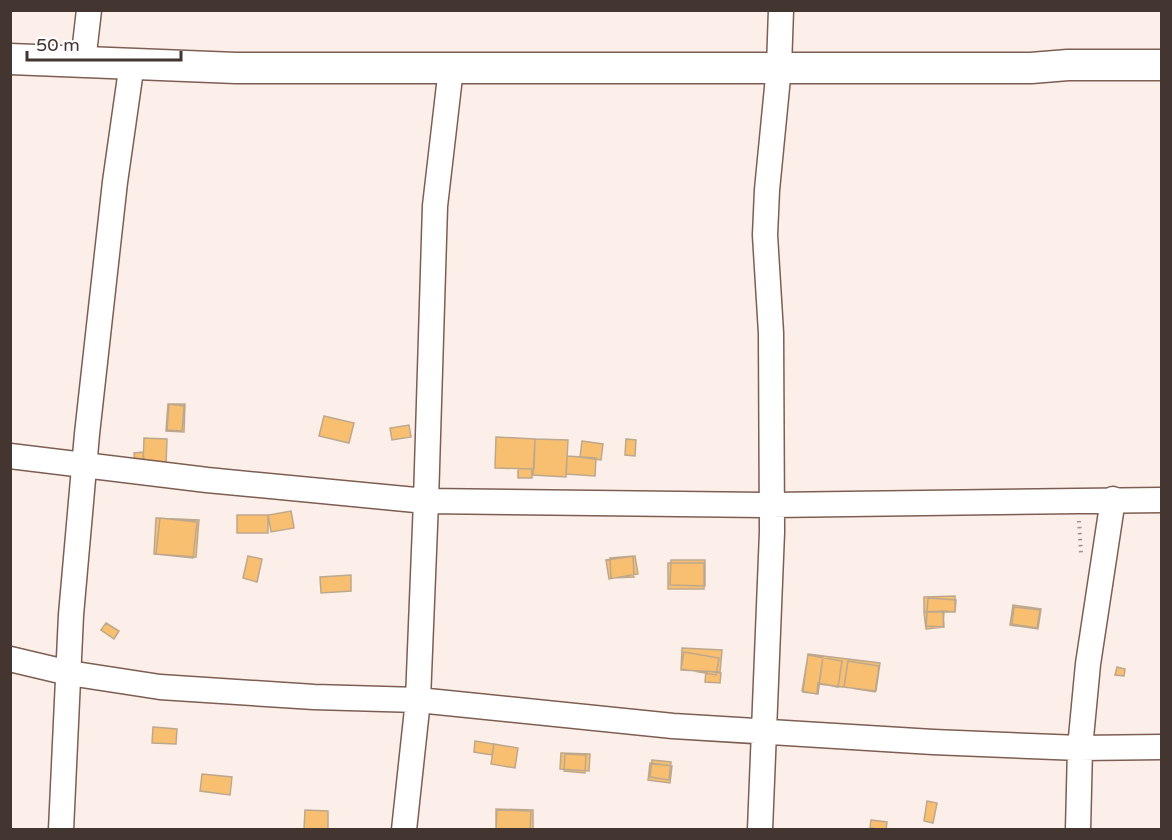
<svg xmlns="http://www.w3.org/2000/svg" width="1172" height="840" viewBox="0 0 1172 840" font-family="'Varela Round',sans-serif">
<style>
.building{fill:#f8bf71;stroke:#bda88e;stroke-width:1.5}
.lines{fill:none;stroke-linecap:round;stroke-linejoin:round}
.minor-casing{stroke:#7d5e53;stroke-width:27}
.major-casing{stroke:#7d5e53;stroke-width:33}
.path{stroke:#9d8f89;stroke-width:4;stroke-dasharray:1.5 4.5;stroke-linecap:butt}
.minor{stroke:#fff;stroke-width:24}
.major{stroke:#fff;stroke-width:30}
</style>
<rect width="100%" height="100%" fill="#fceee8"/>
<path class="building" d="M 168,404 L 185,404 L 184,432 L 166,431 Z
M 169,404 L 184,406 L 182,431 L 167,430 Z
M 324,416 L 354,423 L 349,443 L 319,436 Z
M 409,425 L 411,437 L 392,440 L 390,428 Z
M 496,437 L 535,439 L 534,469 L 495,468 Z
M 144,438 L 167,439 L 166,465 L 143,465 Z
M 535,439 L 568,440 L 566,477 L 533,475 Z
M 626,439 L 636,440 L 635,456 L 625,455 Z
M 582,441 L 603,444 L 601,460 L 580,457 Z
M 143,452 L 145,465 L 135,465 L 134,453 Z
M 567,456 L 596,458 L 595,476 L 566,474 Z
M 518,469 L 532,469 L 532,478 L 518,478 Z
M 291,511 L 294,528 L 271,532 L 268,515 Z
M 237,515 L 268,515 L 268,533 L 237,533 Z
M 156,518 L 199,520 L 196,557 L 154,554 Z
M 160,518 L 197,522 L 193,558 L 156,554 Z
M 248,556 L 262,559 L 257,582 L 243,578 Z
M 633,556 L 634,577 L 611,578 L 610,558 Z
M 635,556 L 638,574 L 609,579 L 606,560 Z
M 671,560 L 705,560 L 705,586 L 670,585 Z
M 668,563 L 704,563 L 704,589 L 668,589 Z
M 351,575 L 351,591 L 321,593 L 320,577 Z
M 955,596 L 955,612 L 924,612 L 924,597 Z
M 928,598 L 956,600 L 955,612 L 944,611 L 943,627 L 926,626 Z
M 1013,605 L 1041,609 L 1038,629 L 1010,625 Z
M 1014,607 L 1040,610 L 1037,628 L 1012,624 Z
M 943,611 L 944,627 L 926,629 L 924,612 Z
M 106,623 L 119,631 L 114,639 L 101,630 Z
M 682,648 L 722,650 L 720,672 L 681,670 Z
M 684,652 L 719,658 L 716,675 L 681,669 Z
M 808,654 L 823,656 L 818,694 L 803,692 Z
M 808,655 L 842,661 L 838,687 L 818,683 L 817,694 L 802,691 Z
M 823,656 L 880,663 L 876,691 L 819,684 Z
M 848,661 L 879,666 L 875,692 L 844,687 Z
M 1117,667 L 1125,669 L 1124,676 L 1115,675 Z
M 706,671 L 721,673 L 720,683 L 705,682 Z
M 153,727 L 177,729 L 176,744 L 152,743 Z
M 475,741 L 494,744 L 492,755 L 474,752 Z
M 494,744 L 518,748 L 515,768 L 491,764 Z
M 561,753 L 590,754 L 589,771 L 560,769 Z
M 565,754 L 586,755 L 585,773 L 564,771 Z
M 652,760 L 671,762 L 669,780 L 650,777 Z
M 650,763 L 672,766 L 670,783 L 648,780 Z
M 202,774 L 232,777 L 230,795 L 200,791 Z
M 927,801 L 937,803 L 933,823 L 924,821 Z
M 496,809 L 533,810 L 533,830 L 496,829 Z
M 305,810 L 328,811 L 328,829 L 304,829 Z
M 497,810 L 531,811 L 530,830 L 496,830 Z
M 871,820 L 887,822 L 886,830 L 870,828 Z"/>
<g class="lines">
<g class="minor-casing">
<path id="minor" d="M 83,62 L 89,10
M 10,456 L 207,480 L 426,501 L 772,505 L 1162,500
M 10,659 L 69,673 L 160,687 L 314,697 L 418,700 L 673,726 L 933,742 L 1080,748 L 1162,747
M 61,830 L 71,615 L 87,434 L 115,182 L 132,63
M 404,830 L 418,700 L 426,501 L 435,206 L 451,68
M 760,830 L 772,532 L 771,333 L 765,235 L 767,190 L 779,67 L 781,10
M 1078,830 L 1080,748 L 1088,664 L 1113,499"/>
</g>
<g class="major-casing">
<path id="major" d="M 10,59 L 236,68 L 1031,68 L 1068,65 L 1162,65"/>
</g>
<path class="path" d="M 1079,521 L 1081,553"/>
<use href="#minor" class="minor"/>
<use href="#major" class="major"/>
</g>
<rect width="1172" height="840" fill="none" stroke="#433530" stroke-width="24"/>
<path d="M27 51v9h154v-9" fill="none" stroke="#433530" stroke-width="3"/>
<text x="36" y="51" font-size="18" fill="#433530" stroke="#fefefe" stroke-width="4.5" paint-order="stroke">50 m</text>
</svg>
